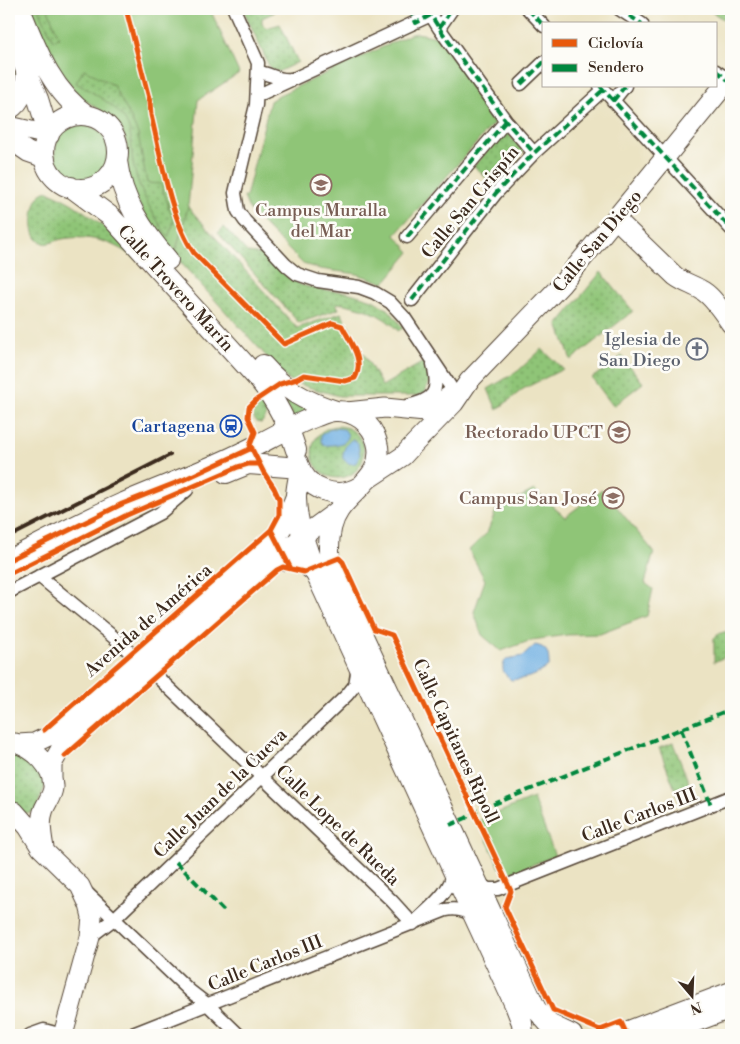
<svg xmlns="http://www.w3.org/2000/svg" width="740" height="1044" viewBox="0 0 740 1044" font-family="'Libre Bodoni',serif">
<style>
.green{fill:#8fc577;stroke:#65784a}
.garden{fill:url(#garden-dots);stroke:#65784a}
.water{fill:#6eafe2;stroke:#546c80}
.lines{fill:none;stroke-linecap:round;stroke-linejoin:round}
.street-casing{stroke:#554637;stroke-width:15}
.secondary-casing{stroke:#554637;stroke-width:21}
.primary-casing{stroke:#554637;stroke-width:22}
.street{stroke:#fff;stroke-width:12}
.secondary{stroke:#fff;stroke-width:19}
.primary{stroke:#fff;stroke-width:20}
.rail{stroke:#3b2a1e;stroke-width:4}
.quiet{stroke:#00873e;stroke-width:4;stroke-dasharray:8 4;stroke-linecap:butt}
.cycleway-casing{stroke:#fdfcf7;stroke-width:8}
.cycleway{stroke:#e8590c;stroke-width:5}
.labels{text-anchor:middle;stroke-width:5;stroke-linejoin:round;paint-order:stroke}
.street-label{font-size:18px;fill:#3b2a1e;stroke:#fdfcf7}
.education-label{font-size:18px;fill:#785e54;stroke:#fdfcf7;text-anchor:end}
.worship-label{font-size:18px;fill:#5b616d;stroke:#fdfcf7;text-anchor:end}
.transit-label{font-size:18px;fill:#164399;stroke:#fdfcf7;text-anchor:end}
</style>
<defs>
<pattern id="garden-dots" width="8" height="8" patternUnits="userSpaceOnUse" patternTransform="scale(1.25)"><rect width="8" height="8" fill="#8fc577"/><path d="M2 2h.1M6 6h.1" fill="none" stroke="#76a061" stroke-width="1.8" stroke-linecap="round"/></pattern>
</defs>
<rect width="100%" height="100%" fill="#fdfcf7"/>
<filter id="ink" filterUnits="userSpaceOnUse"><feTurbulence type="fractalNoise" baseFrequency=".02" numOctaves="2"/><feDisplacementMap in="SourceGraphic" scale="10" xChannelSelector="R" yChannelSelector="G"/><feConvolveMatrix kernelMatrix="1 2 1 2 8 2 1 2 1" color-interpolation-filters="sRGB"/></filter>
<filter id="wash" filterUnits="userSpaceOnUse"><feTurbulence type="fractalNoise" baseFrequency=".0096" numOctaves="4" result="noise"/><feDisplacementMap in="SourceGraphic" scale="20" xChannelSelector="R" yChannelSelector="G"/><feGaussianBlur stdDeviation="1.12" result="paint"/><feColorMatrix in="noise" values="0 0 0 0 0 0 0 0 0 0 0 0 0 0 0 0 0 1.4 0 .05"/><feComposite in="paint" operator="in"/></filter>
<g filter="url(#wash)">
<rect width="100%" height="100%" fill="#ebe3c3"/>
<path class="green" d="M 32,9 L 210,9 L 239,73 L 198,100 L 188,207 L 177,247 L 171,252 C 154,230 137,207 129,180 C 124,164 131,147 122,131 C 113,114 93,108 79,95 C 56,72 44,38 32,9 Z
M 417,33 L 438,37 L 494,114 L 494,123 L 395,235 L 410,252 L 384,283 L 357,274 L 320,269 L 303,264 L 253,214 L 248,207 L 244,197 L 246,197 L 270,101 L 279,95 L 411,34 Z
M55 152a27 27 0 1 1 54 0a27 27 0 1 1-54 0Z
M 602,489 L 654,552 L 645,583 L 653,589 L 647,616 L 600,634 L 567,635 L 532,640 L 501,651 L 482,635 L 474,612 L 485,580 L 469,550 L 487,533 L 496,510 L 534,490 L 565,517 Z
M 533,798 L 555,856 L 511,873 L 500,868 L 478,821 Z"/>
<path class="garden" d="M 39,9 L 48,9 L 59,38 L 53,40 Z
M 243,9 L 274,9 L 275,12 L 262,18 L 262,24 L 266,28 L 280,24 L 298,62 L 278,72 L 270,68 Z
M 707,9 L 731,9 L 731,24 Z
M 9,54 L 18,81 L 9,103 Z
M 84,69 L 113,85 L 130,116 L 138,134 L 147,183 L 161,184 L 174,222 L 168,237 C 154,216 140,193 134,168 C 130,153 134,134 125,120 C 113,103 93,93 76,83 Z
M 505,130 L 524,151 L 492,184 L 474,166 Z
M 47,191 C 82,205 109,231 136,256 L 138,261 C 117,243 90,234 62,239 C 56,240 49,245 43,243 C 28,238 32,209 38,198 C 40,194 43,193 47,191 Z
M 188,207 L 297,328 L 341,313 L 382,386 L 425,361 L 429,381 L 425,393 L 416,396 L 339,396 L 314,389 L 288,380 L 171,252 L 177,247 Z
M 224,227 L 248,253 L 265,255 L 286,276 L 301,285 L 324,290 L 347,292 L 373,300 L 390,311 L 403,328 L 398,331 C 384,314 358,305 336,303 L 339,309 L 299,323 L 218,233 Z
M 601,272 L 633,311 L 571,360 L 558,324 Z
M 542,349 L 563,369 L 523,389 L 497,410 L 488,389 L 518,371 Z
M 622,356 L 643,383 L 613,406 L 592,378 Z
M 281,393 L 308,410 L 293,418 Z
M 258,402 L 264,403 C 267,410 267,419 261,423 L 256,422 C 252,415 251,408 258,402 Z
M312 452a26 26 0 1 1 52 0a26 26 0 1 1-52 0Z
M 720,633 L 731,633 L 731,654 L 714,662 L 714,638 Z
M 9,743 L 50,773 L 35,812 L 24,813 L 9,809 Z
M 673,743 L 690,786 L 684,789 L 688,798 L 680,802 L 659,748 Z"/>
<path class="water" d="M 332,428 L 344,429 C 357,443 334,446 324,445 L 321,441 L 321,435 Z
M 353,439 L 358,443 L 360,456 L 356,463 L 350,464 L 343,459 C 342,452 346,442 353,439 Z
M 535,645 C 547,647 549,653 549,665 C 536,677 529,678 511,680 C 503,673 500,669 506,659 L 523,656 Z"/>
</g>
<g filter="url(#ink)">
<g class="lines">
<g class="street-casing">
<path id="street" d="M 234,9 L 258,63 L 256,105 L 235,193 L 238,211 L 245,221 L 286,265 L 297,274 L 318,281 L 359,287 L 375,293 L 390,302 L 404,317 L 454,392
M 427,9 L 439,28 L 506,121 L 534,153
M 528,9 L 544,26
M 619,9 L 642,24
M 439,28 L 452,9
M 716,71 L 731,82
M 259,72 C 271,74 279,81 291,79
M 521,84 L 544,62
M 600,86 L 731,229
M 258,92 L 263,93 L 431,15
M 613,101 L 625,86
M 407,237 L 506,121
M 412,300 L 496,193 L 534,153 L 603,90
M 407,406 C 434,400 440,393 433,364
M 39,576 L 117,640 L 137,659
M 9,592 L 160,513 L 187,490
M 150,670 L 392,901 L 413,924
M 478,883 L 488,889 L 498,889 L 731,797
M 86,892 L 190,991 L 208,1005 L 239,1035
M 417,920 C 430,907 453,890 453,870
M 90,937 L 114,919 L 347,695 L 355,685 L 358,667
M 30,1035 L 44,1030 L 63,1035
M 130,1035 L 446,910 C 457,908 466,910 474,917"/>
</g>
<g class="secondary-casing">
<path id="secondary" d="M 9,110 C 24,101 25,87 26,71
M 9,126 L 49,135
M 9,139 L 28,152 L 45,158
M 616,219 L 675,276 C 684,283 694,285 703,291 C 714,298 723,313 731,324
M 347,412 L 385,408 L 425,412 L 433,409 L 449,396
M 368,479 L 403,456 L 414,444 L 454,403 L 469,381 L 561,285 L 731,77
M 270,565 C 287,557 302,560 316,574
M 15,743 C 34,748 54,767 53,788 C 52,796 47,802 44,809 C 39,821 42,836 44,848
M 18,744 L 34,743 L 49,736 L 275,538 L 284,525 L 296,495
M 52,781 L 52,764 L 60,750 L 303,536 L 340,509
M 14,811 L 28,827 L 41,848 L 80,886 L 89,905 L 92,917 L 90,937 L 63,1035"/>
</g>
<g class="primary-casing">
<path id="primary" d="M 20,9 C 36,48 51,91 88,116
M 9,30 L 38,99 L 49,135
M44 152a37 37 0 1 1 74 0a37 37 0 1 1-74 0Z
M 117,161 C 122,201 143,231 168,260
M 71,187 L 110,216 L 260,381 C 277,402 288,424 296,450
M 263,365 C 285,390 304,401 336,411
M 298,463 C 306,490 337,501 361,486
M 300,469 C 299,478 296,488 296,497 C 296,523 307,549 316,574 L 515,1005 L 522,1023 L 523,1035
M 226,473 L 248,464 L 300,468
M 9,560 C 46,541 83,521 121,504 C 160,487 200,473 239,454 C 265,442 290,426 317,416 C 323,414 328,411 335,411 C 354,410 372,423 377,442 C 386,474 354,488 339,510 C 328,526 328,548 330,565 L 536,1009 L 549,1024 L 572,1035
M 618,1035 L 731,992
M 660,1035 L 731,1008"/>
</g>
<use href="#street" class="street"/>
<use href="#secondary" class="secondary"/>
<use href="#primary" class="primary"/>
<path class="rail" d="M 9,537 L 170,455"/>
<path class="quiet" d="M 410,9 L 416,23 L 431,15
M 427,9 L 439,28 L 506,121 L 534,153
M 528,9 L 544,26
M 619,9 L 642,24
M 439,28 L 452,9
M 716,71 L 731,82
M 521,84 L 544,62
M 600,86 L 731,229
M 613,101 L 625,86
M 407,237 L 506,121
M 412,300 L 496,193 L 534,153 L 603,90
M 681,729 L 711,805
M 450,825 L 466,818 L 474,812 L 731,709
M 176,862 L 225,912"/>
<g class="cycleway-casing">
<path id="cycleway" d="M 126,9 L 150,102 L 151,115 C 161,156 170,218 194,253 L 284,344 L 332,323 L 342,326 C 350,342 365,360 355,378 L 345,381 L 304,375 L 297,379 L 280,384 L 256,400 L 249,407 L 248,417 L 255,432 L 250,445 L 264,473 L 274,488 L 279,499 L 279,515 L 271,530 L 291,569
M 9,560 L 122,504 L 183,480 L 252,448
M 9,574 L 127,515 L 238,467 L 248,464 L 259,464
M 44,730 L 271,530
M 65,756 L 277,570 L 283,567 L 304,572 L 339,558 L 343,562 L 374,629 L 392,635 L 511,891 L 505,907 L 553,1010 L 600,1030 L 621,1022 L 627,1035"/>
</g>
<use href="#cycleway" class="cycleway"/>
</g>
</g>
<defs>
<g id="university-ring" transform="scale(1.125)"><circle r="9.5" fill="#fdfcf7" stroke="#8d6e63" stroke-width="1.5"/><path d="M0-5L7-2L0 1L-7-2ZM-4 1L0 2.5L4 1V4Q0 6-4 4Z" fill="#8d6e63"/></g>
<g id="church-ring" transform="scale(1.125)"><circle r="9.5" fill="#fdfcf7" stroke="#6b7280" stroke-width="1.5"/><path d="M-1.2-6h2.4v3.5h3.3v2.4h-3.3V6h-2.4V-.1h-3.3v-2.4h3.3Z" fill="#6b7280"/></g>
<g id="station-ring" transform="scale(1.125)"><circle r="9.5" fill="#fdfcf7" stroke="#1a4fb4" stroke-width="1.5"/><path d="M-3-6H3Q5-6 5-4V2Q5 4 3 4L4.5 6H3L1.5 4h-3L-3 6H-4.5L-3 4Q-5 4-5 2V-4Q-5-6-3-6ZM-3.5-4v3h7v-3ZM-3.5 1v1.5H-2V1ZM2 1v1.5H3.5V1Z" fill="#1a4fb4"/></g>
</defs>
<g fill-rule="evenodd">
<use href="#university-ring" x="321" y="185"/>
<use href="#church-ring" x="697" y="349"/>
<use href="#station-ring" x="231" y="426"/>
<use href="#university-ring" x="619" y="432"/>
<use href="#university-ring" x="613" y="498"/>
</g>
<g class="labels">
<g class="street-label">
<text transform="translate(470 202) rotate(-50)" y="6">Calle San Crispín</text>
<text transform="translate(597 241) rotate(-50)" y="6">Calle San Diego</text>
<text transform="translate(176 288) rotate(48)" y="6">Calle Trovero Marín</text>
<text transform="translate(148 620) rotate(-41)" y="6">Avenida de América</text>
<text transform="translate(456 741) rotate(65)" y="6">Calle Capitanes Ripoll</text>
<text transform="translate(220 793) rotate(-44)" y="6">Calle Juan de la Cueva</text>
<text transform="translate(639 815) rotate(-21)" y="6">Calle Carlos III</text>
<text transform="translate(338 825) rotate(44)" y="6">Calle Lope de Rueda</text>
<text transform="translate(265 963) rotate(-22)" y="6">Calle Carlos III</text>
</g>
<g class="education-label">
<text x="321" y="216" text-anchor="middle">Campus Muralla<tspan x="321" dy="21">del Mar</tspan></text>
<text x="603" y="438">Rectorado UPCT</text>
<text x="597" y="504">Campus San José</text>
</g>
<g class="worship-label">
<text x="681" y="345">Iglesia de<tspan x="681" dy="21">San Diego</tspan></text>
</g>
<g class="transit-label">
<text x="215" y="432">Cartagena</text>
</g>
</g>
<rect width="740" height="1044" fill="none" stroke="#fdfcf7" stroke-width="30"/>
<rect x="542" y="22" width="175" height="65" fill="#fdfcf7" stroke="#afa8a0"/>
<rect x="552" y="39" width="25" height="8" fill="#e8590c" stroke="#afa8a0"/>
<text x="588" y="48" font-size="15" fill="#3b2a1e">Ciclovía</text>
<rect x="552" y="64" width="25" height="8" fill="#00873e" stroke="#afa8a0"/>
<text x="588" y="72" font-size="15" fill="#3b2a1e">Sendero</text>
<g transform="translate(692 996) rotate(161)" stroke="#fdfcf7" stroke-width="4" paint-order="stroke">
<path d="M0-4L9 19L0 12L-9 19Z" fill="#3b2a1e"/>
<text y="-8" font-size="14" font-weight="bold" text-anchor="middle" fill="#3b2a1e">N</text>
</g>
</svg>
